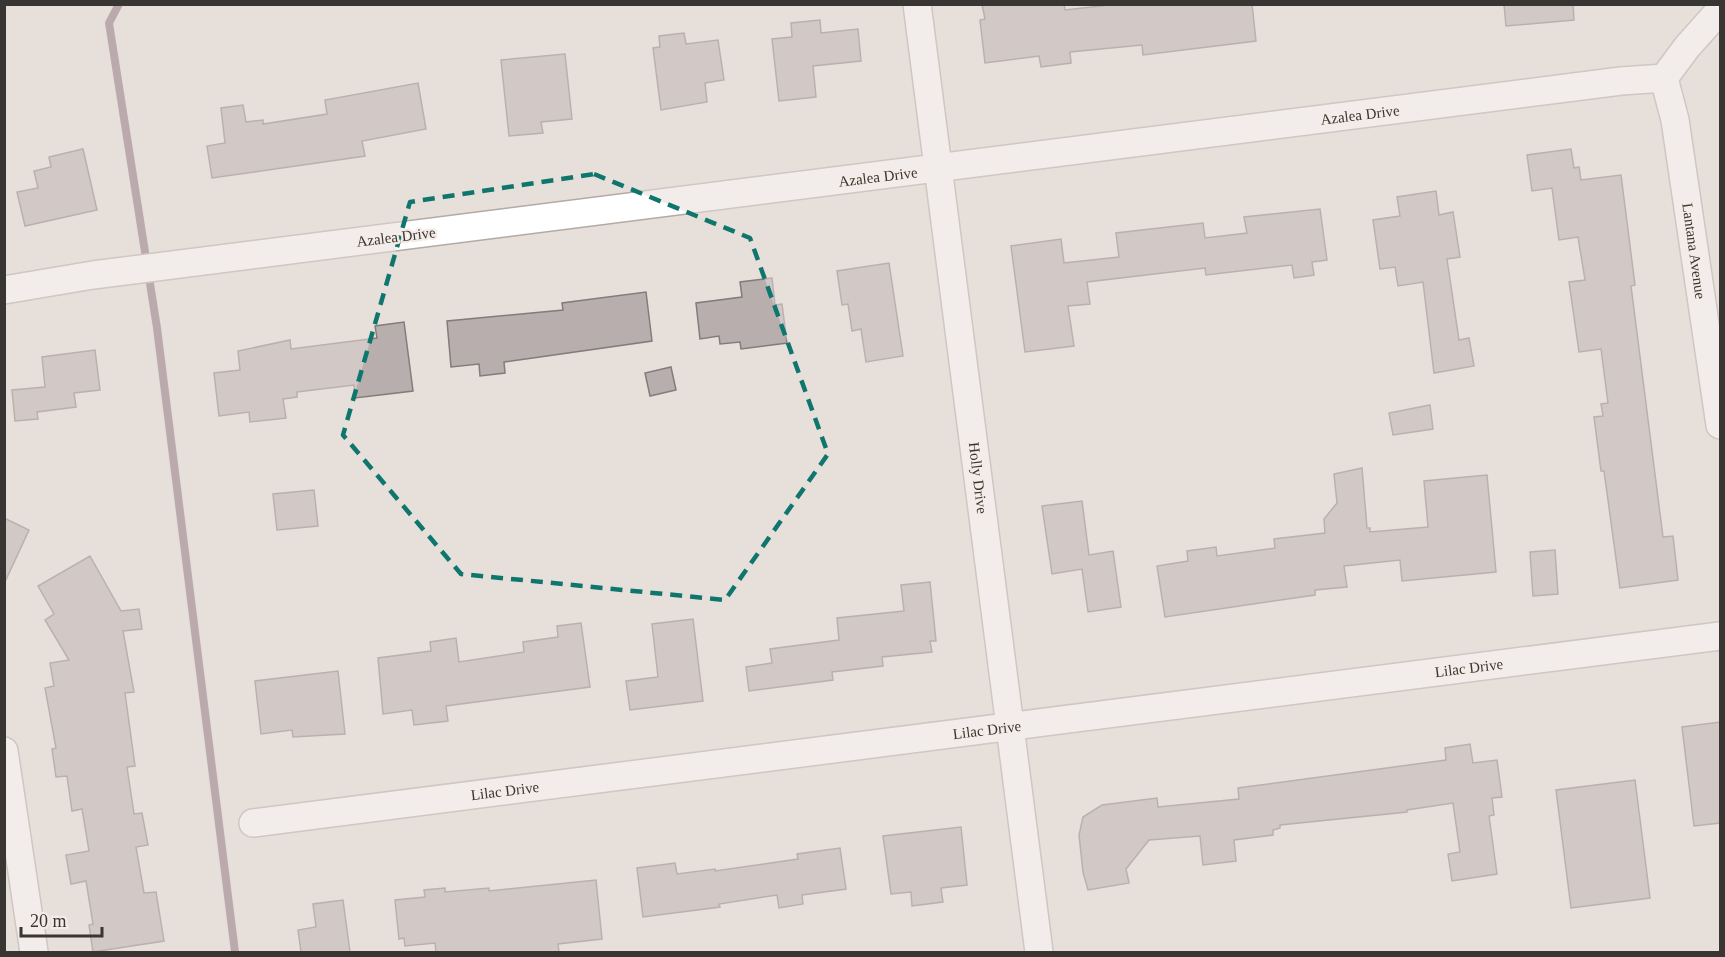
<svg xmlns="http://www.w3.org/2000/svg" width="1725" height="957" viewBox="0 0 1725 957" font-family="Georgia,serif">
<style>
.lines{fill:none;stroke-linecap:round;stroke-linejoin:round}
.stream{stroke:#866c77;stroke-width:8}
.building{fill:#b8aeae;stroke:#847b7b;stroke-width:1.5}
.minor-casing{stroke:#b2aaa5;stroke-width:30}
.minor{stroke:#fff;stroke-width:27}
.marked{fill:none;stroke:#0f766e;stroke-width:4.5;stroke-dasharray:12 8;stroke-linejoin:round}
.labels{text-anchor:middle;stroke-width:4.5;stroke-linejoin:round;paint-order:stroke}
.street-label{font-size:15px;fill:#383533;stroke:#f5ece7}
</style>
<rect width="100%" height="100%" fill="#e7dfda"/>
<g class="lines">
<path class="stream" d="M 119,4 L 109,23 L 157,328 L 235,952"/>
</g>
<path class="building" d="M 982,4 L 1064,4 L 1065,10 L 1118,4 L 1252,4 L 1256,41 L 1143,55 L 1142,45 L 1070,52 L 1071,63 L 1041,67 L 1039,56 L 985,63 L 980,20 L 985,19 Z
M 1504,4 L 1573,4 L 1574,20 L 1506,26 Z
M 820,20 L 821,33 L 858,29 L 861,61 L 813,66 L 816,97 L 779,101 L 772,39 L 792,37 L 791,23 Z
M 684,33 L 686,44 L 718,40 L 724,80 L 705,83 L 707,102 L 661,110 L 653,48 L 660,47 L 659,36 Z
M 565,54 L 572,119 L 541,122 L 543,133 L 509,136 L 501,60 Z
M 418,83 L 426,129 L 362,141 L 365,156 L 212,178 L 207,146 L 225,143 L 221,108 L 243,105 L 246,122 L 263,120 L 263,124 L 327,114 L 325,100 Z
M 83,149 L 97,210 L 25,226 L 17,192 L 38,188 L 34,171 L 51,167 L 49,157 Z
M 1571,149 L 1574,168 L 1579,167 L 1581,180 L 1621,175 L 1635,285 L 1631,286 L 1663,537 L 1673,536 L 1678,580 L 1620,588 L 1604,471 L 1601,471 L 1594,417 L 1603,416 L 1601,404 L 1608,403 L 1601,349 L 1579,352 L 1569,282 L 1585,280 L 1578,237 L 1559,240 L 1552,188 L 1532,191 L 1527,155 Z
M 1436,191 L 1439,215 L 1453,212 L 1460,257 L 1447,259 L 1459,340 L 1469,338 L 1474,366 L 1434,373 L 1423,282 L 1398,286 L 1395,267 L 1380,269 L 1373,220 L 1400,216 L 1397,197 Z
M 1320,209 L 1327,260 L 1312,262 L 1314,275 L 1294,278 L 1292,265 L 1206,275 L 1205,268 L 1087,282 L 1090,304 L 1068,306 L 1074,346 L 1025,352 L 1011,246 L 1061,239 L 1064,263 L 1119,257 L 1116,233 L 1203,223 L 1205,238 L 1247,233 L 1244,217 Z
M 889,263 L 903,356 L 866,362 L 861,329 L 852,331 L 848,304 L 842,305 L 837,271 Z
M 772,278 L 775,305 L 782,304 L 787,343 L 741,349 L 740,342 L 720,344 L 719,336 L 700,339 L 696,303 L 742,297 L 740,282 Z
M 646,292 L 652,341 L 504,362 L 505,373 L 480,376 L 479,364 L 451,367 L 447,321 L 563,310 L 562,303 Z
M 404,322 L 413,391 L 355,398 L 354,385 L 297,392 L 297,397 L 283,399 L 286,418 L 250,422 L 249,412 L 219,416 L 214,373 L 240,370 L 238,351 L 290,340 L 291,349 L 377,338 L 375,326 Z
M 95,350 L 100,390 L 74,393 L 76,407 L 37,412 L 38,419 L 15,421 L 12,390 L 45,387 L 42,357 Z
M 671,367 L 676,390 L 650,396 L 645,373 Z
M 1430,405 L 1433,429 L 1393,435 L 1389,413 Z
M 1362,468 L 1367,528 L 1370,528 L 1370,532 L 1428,527 L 1424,481 L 1487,475 L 1496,572 L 1402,581 L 1400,560 L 1344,566 L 1347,587 L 1315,590 L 1315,595 L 1165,617 L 1157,566 L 1188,561 L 1187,551 L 1216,547 L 1217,556 L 1275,548 L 1274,539 L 1325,533 L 1324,519 L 1337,503 L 1334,474 Z
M 314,490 L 318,526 L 277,530 L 273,494 Z
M 1082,501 L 1089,555 L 1113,551 L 1121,607 L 1088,612 L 1082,569 L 1052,574 L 1042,506 Z
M 4,518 L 29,530 L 4,584 Z
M 1555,550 L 1558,594 L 1533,596 L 1530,552 Z
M 90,556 L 121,611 L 139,609 L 142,629 L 123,631 L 134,692 L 125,693 L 135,766 L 127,767 L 134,814 L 142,813 L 148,845 L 136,847 L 144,893 L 156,892 L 164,941 L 93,952 L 89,925 L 93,924 L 86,881 L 71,884 L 66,855 L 89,851 L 82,809 L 72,811 L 67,776 L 56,777 L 52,749 L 56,748 L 45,688 L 54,686 L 50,663 L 69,660 L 45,620 L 54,614 L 38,586 Z
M 930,582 L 936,641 L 930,641 L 932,652 L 882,657 L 883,666 L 832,672 L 833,680 L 749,691 L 746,667 L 772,663 L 770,649 L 839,640 L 837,618 L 904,611 L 901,585 Z
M 693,619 L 703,701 L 630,710 L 626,681 L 658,677 L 652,624 Z
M 581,623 L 590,687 L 446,706 L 448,721 L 414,725 L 412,710 L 383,714 L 378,658 L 431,651 L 430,642 L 456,638 L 459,662 L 524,652 L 523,642 L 558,637 L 557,626 Z
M 338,671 L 345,734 L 293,737 L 292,730 L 261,734 L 255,681 Z
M 1720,722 L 1720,823 L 1694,826 L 1682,727 Z
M 1470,744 L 1473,763 L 1497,760 L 1502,797 L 1492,798 L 1494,815 L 1489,816 L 1497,874 L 1452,881 L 1448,854 L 1460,852 L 1453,803 L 1407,810 L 1407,812 L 1280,825 L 1280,828 L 1273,830 L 1273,835 L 1234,840 L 1236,861 L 1203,865 L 1200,836 L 1149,840 L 1126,869 L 1129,883 L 1088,890 L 1083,872 L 1079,835 L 1083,817 L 1102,805 L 1157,798 L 1158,807 L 1239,799 L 1238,788 L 1446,760 L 1445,748 Z
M 1635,780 L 1650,898 L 1571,908 L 1556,790 Z
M 961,827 L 967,885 L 941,888 L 943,902 L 912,906 L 911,892 L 891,894 L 883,836 Z
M 840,848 L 846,889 L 802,895 L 803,904 L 779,908 L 777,895 L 719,904 L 720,907 L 643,917 L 637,868 L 675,863 L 677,874 L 715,869 L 715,871 L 798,859 L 797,854 Z
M 596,880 L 602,939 L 558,944 L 559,952 L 436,952 L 435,943 L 405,946 L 404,938 L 399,939 L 395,900 L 425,897 L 424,890 L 445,888 L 445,892 L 489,888 L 489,891 Z
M 343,900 L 350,952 L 301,952 L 298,930 L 316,927 L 313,904 Z"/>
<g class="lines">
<g class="minor-casing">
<path id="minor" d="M 917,4 L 1039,952
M 1664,78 L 1675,120 L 1720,425
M 1664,78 L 1687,47 L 1720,10
M 4,290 L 93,275 L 1621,81 L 1664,78
M 4,751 L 34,952
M 253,823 L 1720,636"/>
</g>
<use href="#minor" class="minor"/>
</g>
<path d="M0 0H1725V957H0ZM 594,174 L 750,238 L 828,454 L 725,600 L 461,574 L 343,435 L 410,202 Z" fill="#e7dfda" fill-opacity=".55" fill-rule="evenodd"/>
<path class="marked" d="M 594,174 L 750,238 L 828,454 L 725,600 L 461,574 L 343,435 L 410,202 Z"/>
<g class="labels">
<g class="street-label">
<text transform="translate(1360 115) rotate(-7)" y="5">Azalea Drive</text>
<text transform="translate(878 177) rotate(-7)" y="5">Azalea Drive</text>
<text transform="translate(396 237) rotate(-7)" y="5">Azalea Drive</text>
<text transform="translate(1694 251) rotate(82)" y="5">Lantana Avenue</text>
<text transform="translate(978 478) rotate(83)" y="5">Holly Drive</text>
<text transform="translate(1469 668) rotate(-7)" y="5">Lilac Drive</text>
<text transform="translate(987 730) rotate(-7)" y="5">Lilac Drive</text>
<text transform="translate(505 791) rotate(-7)" y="5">Lilac Drive</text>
</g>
</g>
<rect width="1725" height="957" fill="none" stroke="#383533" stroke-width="12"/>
<path d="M21 927v9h81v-9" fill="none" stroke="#383533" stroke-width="3"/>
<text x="30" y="927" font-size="18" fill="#383533" stroke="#f5ece7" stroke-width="4.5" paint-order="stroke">20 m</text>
</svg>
